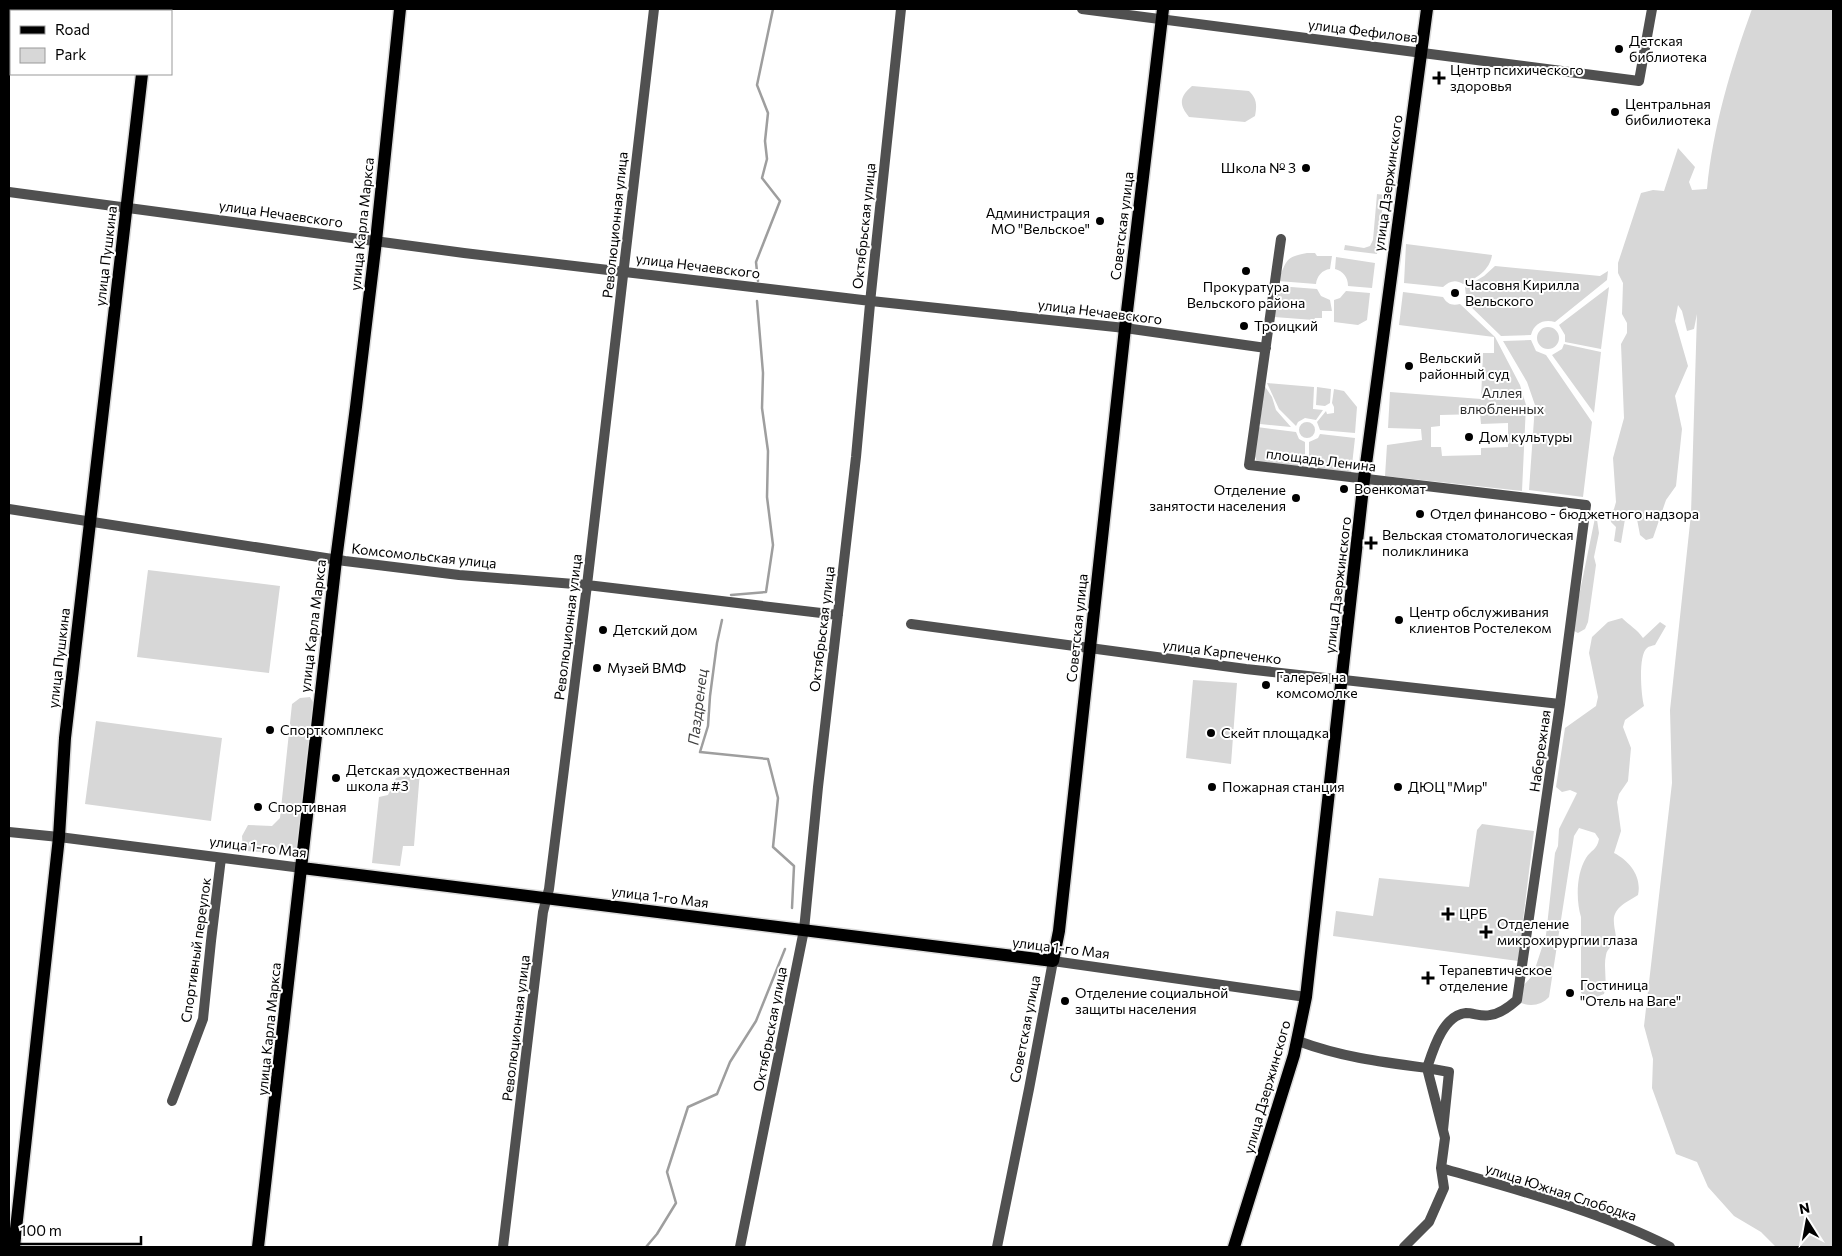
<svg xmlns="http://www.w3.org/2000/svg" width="1842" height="1256" viewBox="0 0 1842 1256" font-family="Commissioner,sans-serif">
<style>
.green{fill:#d7d7d7;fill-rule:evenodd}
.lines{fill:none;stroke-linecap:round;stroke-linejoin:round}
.stream{stroke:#9e9e9e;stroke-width:2.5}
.major-casing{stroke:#dbdbdb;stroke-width:15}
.minor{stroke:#505050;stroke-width:10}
.major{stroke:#000;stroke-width:12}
.poi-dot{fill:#000;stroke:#fff;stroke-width:2}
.labels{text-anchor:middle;stroke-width:4;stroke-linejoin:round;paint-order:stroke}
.street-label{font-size:14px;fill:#000;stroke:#fff}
.poi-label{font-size:14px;fill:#000;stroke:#fff;text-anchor:start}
.park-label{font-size:14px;fill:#2e2e2e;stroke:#fff}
.water-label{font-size:15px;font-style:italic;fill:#3f3f3f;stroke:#fff}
</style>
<rect width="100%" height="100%" fill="#fff"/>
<path class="green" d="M 1752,9 L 1833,9 L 1833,1247 L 1776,1247 L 1761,1232 L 1734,1216 L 1708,1187 L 1697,1162 L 1676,1154 L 1652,1088 L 1653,1059 L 1644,1026 L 1672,783 L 1670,710 L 1691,514 L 1697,314 L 1694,329 L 1687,331 L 1682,311 L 1678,305 L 1675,321 L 1688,366 L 1675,396 L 1682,429 L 1676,486 L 1666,500 L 1653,538 L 1646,540 L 1640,535 L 1636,514 L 1629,512 L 1625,519 L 1621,543 L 1614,541 L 1616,527 L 1611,522 L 1610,515 L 1614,509 L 1616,502 L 1613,458 L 1624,418 L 1621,344 L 1627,333 L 1627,323 L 1622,314 L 1623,283 L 1618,273 L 1618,263 L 1641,193 L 1653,190 L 1664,191 L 1678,148 L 1695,167 L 1689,182 L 1692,190 L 1707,189 C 1713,127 1731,67 1752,9 Z
M 1192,86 L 1249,91 C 1257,99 1257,105 1255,116 L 1245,122 L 1189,117 C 1179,105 1179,97 1192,86 Z
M 1377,194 L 1384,195 L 1377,254 L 1344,250 L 1345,245 L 1364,248 L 1370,246 L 1373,240 Z
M 1406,244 L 1492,255 C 1490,270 1476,279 1463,284 C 1456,279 1449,281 1443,287 L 1404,283 Z
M 1307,253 L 1315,253 L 1317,256 L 1332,256 L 1330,269 C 1322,270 1317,276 1316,284 L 1278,281 C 1287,260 1285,257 1307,253 Z
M 1336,257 L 1375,263 L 1372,288 L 1348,286 C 1348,277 1343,271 1335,269 Z
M 1495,266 L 1600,276 L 1608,271 L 1607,280 L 1555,322 C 1544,319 1534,323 1531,335 L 1501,336 L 1464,300 L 1466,296 L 1465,287 L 1484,276 Z
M 1278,286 L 1317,289 L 1321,296 L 1330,300 L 1332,311 L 1322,311 L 1322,318 L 1315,318 L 1314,320 L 1274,317 Z
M 1609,287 L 1601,349 L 1565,342 L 1565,335 L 1559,325 Z
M 1346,291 L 1370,293 L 1367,320 L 1358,325 L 1334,322 L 1334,300 L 1340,298 Z
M 1403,292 L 1443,297 C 1447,304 1452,306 1460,304 L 1495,337 L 1520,385 L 1526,405 L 1522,491 L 1385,476 L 1387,445 L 1422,440 L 1421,429 L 1388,428 L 1390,392 L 1481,399 L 1483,353 L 1494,353 L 1494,337 L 1399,325 ZM 1480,414 L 1481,424 L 1508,423 L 1508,447 L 1481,448 L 1481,455 L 1442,456 L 1441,447 L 1431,447 L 1431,427 L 1440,426 L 1440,415 Z
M1537 338a11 11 0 1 1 22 0a11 11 0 1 1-22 0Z
M 1531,340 L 1536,351 L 1546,355 L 1592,422 L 1583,497 L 1529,490 L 1535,405 L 1527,382 L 1503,341 Z
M 1564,344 L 1601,352 L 1594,413 L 1552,355 L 1562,349 Z
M 1267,383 L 1314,387 L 1313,409 L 1323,410 L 1316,420 L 1305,418 L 1298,422 L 1296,426 L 1279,409 Z
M 1264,385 L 1272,397 L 1276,410 L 1291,427 L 1260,424 Z
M 1317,387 L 1331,389 L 1330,403 L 1325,406 L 1316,405 Z
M 1334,389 L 1344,391 L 1357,407 L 1355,433 L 1320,430 L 1317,422 L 1326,411 L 1327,414 L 1334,413 L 1334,407 L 1332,403 Z
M1299 430a8 8 0 1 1 16 0a8 8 0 1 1-16 0Z
M 1257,427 L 1296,432 L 1299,439 L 1305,442 L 1305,464 L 1302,468 L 1257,462 L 1254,453 Z
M 1320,434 L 1355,438 L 1351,474 L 1319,471 L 1309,462 L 1309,442 L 1318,438 Z
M 1596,513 L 1599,533 L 1594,557 L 1596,565 L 1588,622 L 1585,629 L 1578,633 L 1572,630 L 1570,609 L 1579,596 Z
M 148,570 L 280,586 L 269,673 L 137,657 Z
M 1622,618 C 1629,625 1638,630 1643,638 L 1660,622 L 1666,626 L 1655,645 C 1652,646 1649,646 1647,648 C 1638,655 1641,695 1644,706 L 1625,720 L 1623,727 L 1631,748 L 1628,781 L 1619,794 L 1617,802 L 1621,831 L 1614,853 C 1630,861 1642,877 1638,895 C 1627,902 1612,908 1614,923 C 1614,927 1616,934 1616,938 C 1614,945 1607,948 1606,955 C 1603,968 1608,981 1604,994 C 1595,998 1589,999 1581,993 L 1581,917 C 1576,901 1576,874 1586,858 C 1591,850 1597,850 1599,839 L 1595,833 L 1579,828 L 1574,836 L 1549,997 C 1542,1005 1531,1007 1521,1003 L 1519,995 L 1522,987 L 1533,975 L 1546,935 L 1555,853 L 1558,846 L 1559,829 L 1577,793 L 1570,790 L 1562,792 L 1556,787 L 1565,728 L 1596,706 L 1598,697 L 1589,653 L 1592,637 L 1608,622 Z
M 1193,680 L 1237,683 L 1231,764 L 1186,758 Z
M 310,697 L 314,704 L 300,842 L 292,853 L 243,851 L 242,836 L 248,825 L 272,826 L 280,818 L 292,704 L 300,698 Z
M 96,721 L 222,738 L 211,821 L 85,804 Z
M 420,771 L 414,846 L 403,846 L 400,866 L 372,863 L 379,797 L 388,795 L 396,778 Z
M 1482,824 L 1534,831 L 1518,961 L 1333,936 L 1336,911 L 1373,916 L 1379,878 L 1469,887 L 1477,830 Z"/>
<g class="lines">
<path class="stream" d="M 758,281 L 756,262 L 780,201 L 762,178 L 767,159 L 765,141 L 768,113 L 757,85 L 773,9
M 731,595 L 766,592 L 773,545 L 767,497 L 768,451 L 762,408 L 763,373 L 757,301
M 722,620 L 717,643 L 710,696 L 708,726 L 700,752 L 768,759 L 778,798 L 773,847 L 794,866 L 792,908
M 646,1247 L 657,1234 L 676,1203 L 667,1172 L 688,1107 L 717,1094 L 730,1062 L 756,1021 L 785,949"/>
<g class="major-casing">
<path id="major" d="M 149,11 L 149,9
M 302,868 L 1053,961 L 1059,931 L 1125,328 L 1163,9
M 14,1247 L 59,837 L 65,738 L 142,74
M 258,1247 L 336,560 L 356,407 L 376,241 L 400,9
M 1234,1247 L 1294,1055 L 1306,997 L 1364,479 L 1427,9"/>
</g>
<path class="minor" d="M 1082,9 L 1639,81 L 1652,9
M 9,192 L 464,253 L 871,301 L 1125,328 L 1266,348
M 1281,239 L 1249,465 L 1586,505 L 1560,704 L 1517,1000 C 1509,1007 1500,1014 1490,1015 C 1482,1017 1474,1013 1466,1013 C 1443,1015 1433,1050 1427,1068 L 1449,1072 L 1443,1130
M 9,509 L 345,561 L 459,575 L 587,585 L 838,615
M 911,624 L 1246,669 L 1560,704
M 9,832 L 59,837 L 302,868
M 1298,1041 C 1341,1057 1381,1062 1427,1068 L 1445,1138 L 1441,1168 C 1518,1190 1599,1211 1670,1247
M 172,1101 L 203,1019 L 211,941 L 221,858
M 503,1247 L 543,912 L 549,889 L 587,585 L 654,9
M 740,1247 L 804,930 L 818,787 L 856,457 L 871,293 L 901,9
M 997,1247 L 1029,1089 L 1053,961 L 1306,997
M 1404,1247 L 1429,1222 L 1444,1188 L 1441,1168"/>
<use href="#major" class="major"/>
</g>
<g class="poi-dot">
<circle cx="1619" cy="49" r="5"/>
<path d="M1436.5 70.5h5v5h5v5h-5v5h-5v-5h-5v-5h5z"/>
<circle cx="1615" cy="112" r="5"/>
<circle cx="1306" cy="168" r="5"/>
<circle cx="1100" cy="221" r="5"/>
<circle cx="1246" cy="271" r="5"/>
<circle cx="1455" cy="293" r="5"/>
<circle cx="1244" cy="326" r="5"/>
<circle cx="1409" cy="366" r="5"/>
<circle cx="1469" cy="437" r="5"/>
<circle cx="1344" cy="489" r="5"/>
<circle cx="1296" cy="498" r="5"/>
<circle cx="1420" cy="514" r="5"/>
<path d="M1368.5 535.5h5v5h5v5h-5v5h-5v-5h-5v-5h5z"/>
<circle cx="1399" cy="620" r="5"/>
<circle cx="603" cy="630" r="5"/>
<circle cx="597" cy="668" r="5"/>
<circle cx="1266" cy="685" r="5"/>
<circle cx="270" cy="730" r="5"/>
<circle cx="1211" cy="733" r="5"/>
<circle cx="336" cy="778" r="5"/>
<circle cx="1212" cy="787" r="5"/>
<circle cx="1398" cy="787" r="5"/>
<circle cx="258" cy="807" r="5"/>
<path d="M1445.5 906.5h5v5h5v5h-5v5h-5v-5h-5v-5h5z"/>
<path d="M1483.5 924.5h5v5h5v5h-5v5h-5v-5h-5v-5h5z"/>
<path d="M1425.5 970.5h5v5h5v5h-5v5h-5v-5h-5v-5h5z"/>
<circle cx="1570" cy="993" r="5"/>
<circle cx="1065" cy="1001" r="5"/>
</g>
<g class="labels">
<g class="street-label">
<text transform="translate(1363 31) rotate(7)" y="5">улица Фефилова</text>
<text transform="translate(1388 183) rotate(-82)" y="5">улица Дзержинского</text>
<text transform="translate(281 214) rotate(8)" y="5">улица Нечаевского</text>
<text transform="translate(362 224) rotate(-84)" y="5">улица Карла Маркса</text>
<text transform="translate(615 225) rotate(-84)" y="5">Революционная улица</text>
<text transform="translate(864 226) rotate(-84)" y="5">Октябрьская улица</text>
<text transform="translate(1122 226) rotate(-83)" y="5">Советская улица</text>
<text transform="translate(106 256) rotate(-83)" y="5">улица Пушкина</text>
<text transform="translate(698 266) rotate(7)" y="5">улица Нечаевского</text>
<text transform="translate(1100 312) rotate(7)" y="5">улица Нечаевского</text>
<text transform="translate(1321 460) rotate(7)" y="5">площадь Ленина</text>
<text transform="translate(424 556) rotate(6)" y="5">Комсомольская улица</text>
<text transform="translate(1338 585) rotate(-83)" y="5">улица Дзержинского</text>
<text transform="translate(313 626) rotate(-83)" y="5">улица Карла Маркса</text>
<text transform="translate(568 627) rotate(-83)" y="5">Революционная улица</text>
<text transform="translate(1077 628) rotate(-84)" y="5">Советская улица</text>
<text transform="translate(822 629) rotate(-83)" y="5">Октябрьская улица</text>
<text transform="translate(1222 652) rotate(7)" y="5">улица Карпеченко</text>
<text transform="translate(59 658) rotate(-83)" y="5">улица Пушкина</text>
<text transform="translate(1540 751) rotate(-82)" y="5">Набережная</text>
<text transform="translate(258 847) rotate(7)" y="5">улица 1-го Мая</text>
<text transform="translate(660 897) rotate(7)" y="5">улица 1-го Мая</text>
<text transform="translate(1061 948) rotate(7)" y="5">улица 1-го Мая</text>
<text transform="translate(196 950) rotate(-82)" y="5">Спортивный переулок</text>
<text transform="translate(516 1028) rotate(-83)" y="5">Революционная улица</text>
<text transform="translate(269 1029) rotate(-84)" y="5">улица Карла Маркса</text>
<text transform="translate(770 1029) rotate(-79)" y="5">Октябрьская улица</text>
<text transform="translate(1025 1029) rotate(-79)" y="5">Советская улица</text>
<text transform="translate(1267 1087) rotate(-74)" y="5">улица Дзержинского</text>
<text transform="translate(1561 1192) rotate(18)" y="5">улица Южная Слободка</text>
</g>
<g class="poi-label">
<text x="1629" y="46">Детская<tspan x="1629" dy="16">библиотека</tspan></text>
<text x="1450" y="75">Центр психического<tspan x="1450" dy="16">здоровья</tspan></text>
<text x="1625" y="109">Центральная<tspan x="1625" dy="16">бибилиотека</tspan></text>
<text x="1296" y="173" text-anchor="end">Школа № 3</text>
<text x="1090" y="218" text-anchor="end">Администрация<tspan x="1090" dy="16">МО "Вельское"</tspan></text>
<text x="1465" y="290">Часовня Кирилла<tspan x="1465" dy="16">Вельского</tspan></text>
<text x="1246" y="292" text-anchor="middle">Прокуратура<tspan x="1246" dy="16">Вельского района</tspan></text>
<text x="1254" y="331">Троицкий</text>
<text x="1419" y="363">Вельский<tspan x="1419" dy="16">районный суд</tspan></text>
<text x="1479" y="442">Дом культуры</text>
<text x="1354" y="494">Военкомат</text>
<text x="1286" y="495" text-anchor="end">Отделение<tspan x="1286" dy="16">занятости населения</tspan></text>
<text x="1430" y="519">Отдел финансово - бюджетного надзора</text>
<text x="1382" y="540">Вельская стоматологическая<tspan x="1382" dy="16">поликлиника</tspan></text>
<text x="1409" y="617">Центр обслуживания<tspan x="1409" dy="16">клиентов Ростелеком</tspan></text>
<text x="613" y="635">Детский дом</text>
<text x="607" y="673">Музей ВМФ</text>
<text x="1276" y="682">Галерея на<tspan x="1276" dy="16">комсомолке</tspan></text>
<text x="280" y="735">Спорткомплекс</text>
<text x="1221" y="738">Скейт площадка</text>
<text x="346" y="775">Детская художественная<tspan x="346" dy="16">школа #3</tspan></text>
<text x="1222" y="792">Пожарная станция</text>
<text x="1408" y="792">ДЮЦ "Мир"</text>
<text x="268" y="812">Спортивная</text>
<text x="1459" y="919">ЦРБ</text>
<text x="1497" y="929">Отделение<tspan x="1497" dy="16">микрохирургии глаза</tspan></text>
<text x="1439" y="975">Терапевтическое<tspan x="1439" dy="16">отделение</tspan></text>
<text x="1580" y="990">Гостиница<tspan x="1580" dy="16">"Отель на Ваге"</tspan></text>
<text x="1075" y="998">Отделение социальной<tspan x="1075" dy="16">защиты населения</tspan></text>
</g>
<g class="park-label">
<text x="1502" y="398">Аллея<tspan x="1502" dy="16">влюбленных</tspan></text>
</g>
<g class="water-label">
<text transform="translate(698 707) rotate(-83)" y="5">Паздренец</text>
</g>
</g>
<rect width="1842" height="1256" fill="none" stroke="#000000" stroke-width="20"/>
<rect x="10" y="10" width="162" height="65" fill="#ffffff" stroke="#999999"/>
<rect x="20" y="26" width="25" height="8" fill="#000000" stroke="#999999"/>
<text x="55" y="35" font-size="15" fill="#000000">Road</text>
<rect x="20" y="48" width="25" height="15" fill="#d7d7d7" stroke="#999999"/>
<text x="55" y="60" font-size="15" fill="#000000">Park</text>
<g transform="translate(1807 1221) rotate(349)" stroke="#ffffff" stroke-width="4" paint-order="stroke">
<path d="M0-4L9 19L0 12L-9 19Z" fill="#000000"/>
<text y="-8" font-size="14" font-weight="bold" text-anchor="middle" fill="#000000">N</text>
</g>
<path d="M12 1236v8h129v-8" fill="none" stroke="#000000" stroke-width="2.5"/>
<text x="20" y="1236" font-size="15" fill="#000000" stroke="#ffffff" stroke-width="4" paint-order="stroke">100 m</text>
</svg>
